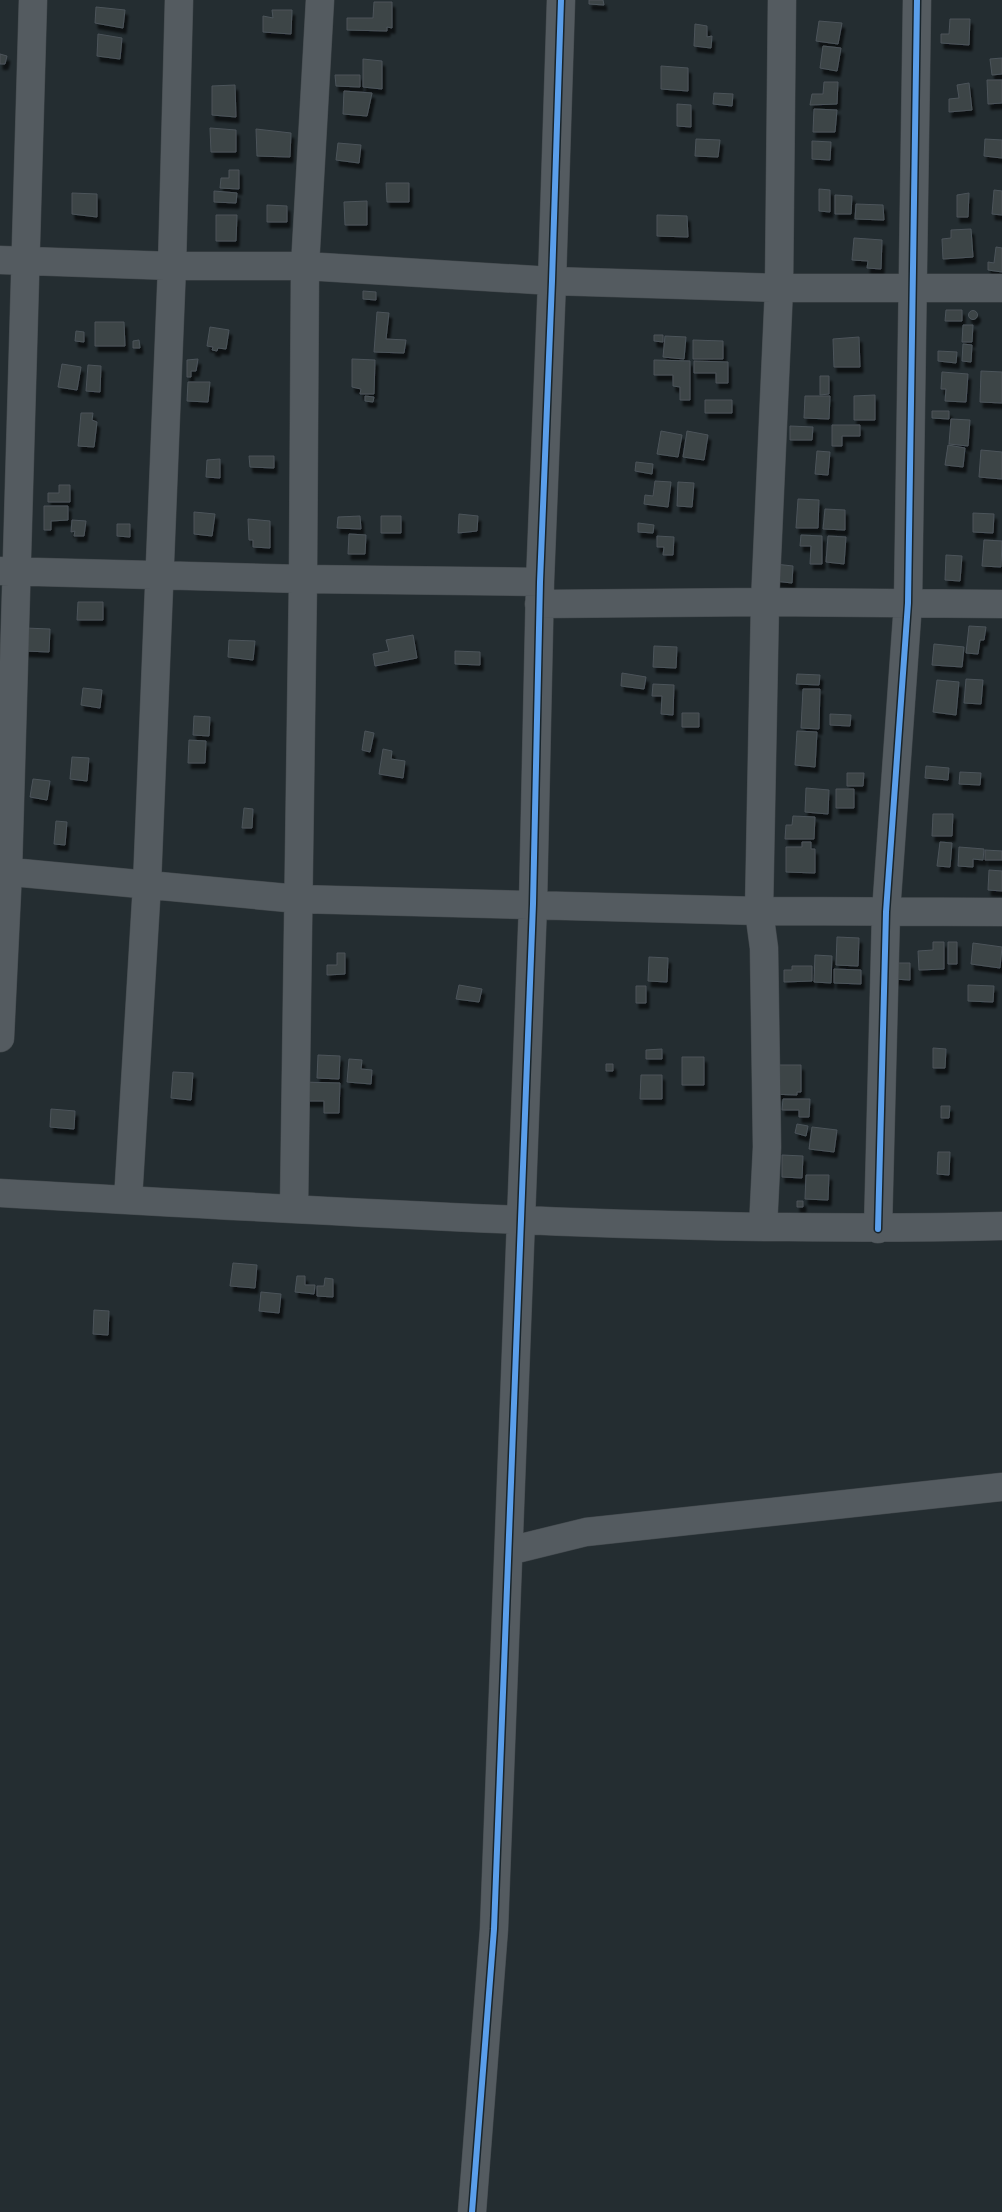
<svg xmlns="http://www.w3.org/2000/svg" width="1002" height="2212" viewBox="0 0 1002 2212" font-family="'Archivo Narrow',sans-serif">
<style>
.building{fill:#3c4447;stroke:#4c545a;filter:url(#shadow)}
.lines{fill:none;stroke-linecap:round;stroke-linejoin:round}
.minor-casing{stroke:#42484c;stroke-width:29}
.minor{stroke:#545b60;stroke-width:28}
.cycleway-casing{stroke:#18242b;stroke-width:9}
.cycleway{stroke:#5a9eea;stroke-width:6}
</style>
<defs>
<filter id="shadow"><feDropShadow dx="3" dy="5.5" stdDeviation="1" flood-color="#0009"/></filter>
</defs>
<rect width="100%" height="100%" fill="#242d31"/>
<path class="building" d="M 589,0 L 603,0 L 604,5 L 589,4 Z
M 374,2 L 392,2 L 392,28 L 387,27 L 387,31 L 347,30 L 347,18 L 373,18 Z
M 96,7 L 125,10 L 123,28 L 95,23 Z
M 272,10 L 292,10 L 291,34 L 263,32 L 263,16 L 273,18 Z
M 950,19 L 970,19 L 969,45 L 941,43 L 941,34 L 949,34 Z
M 819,21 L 842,23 L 838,44 L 816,41 Z
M 695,24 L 707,26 L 707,37 L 712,36 L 711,48 L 694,46 Z
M 98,34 L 122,38 L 120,59 L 97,56 Z
M 823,46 L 841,48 L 837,71 L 820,68 Z
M 0,54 L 7,56 L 5,64 L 0,64 Z
M 1002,58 L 1002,74 L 992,75 L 990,59 Z
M 363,59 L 382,61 L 382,89 L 363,87 Z
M 661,66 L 688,68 L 688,91 L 661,89 Z
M 335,75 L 360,75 L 360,87 L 336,86 Z
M 987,80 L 1002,80 L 1002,103 L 988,104 Z
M 824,82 L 838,82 L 837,104 L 810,105 L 812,94 L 823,94 Z
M 969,83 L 972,110 L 949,112 L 949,99 L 959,98 L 957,85 Z
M 235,85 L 236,117 L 212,115 L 212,86 Z
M 344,91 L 372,93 L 367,116 L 343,114 Z
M 714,93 L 733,94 L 732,106 L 713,104 Z
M 677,104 L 691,105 L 691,127 L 677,126 Z
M 814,109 L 837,110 L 835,132 L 813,132 Z
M 210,128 L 236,130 L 236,152 L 211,152 Z
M 256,129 L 291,133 L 290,157 L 257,156 Z
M 696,139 L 720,140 L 718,157 L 695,156 Z
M 985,139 L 1002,140 L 1002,158 L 984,156 Z
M 812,141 L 831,142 L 830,160 L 812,159 Z
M 338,143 L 361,145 L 359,163 L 336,160 Z
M 229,170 L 239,170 L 239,189 L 220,188 L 221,178 L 229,178 Z
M 386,183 L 409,183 L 409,202 L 387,202 Z
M 819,189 L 830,190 L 830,212 L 819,211 Z
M 994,190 L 1002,191 L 1002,215 L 992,214 Z
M 214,191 L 237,193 L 236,203 L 214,202 Z
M 72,193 L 97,194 L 97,217 L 72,214 Z
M 969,193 L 968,217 L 957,217 L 957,195 Z
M 835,195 L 852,196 L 851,214 L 835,214 Z
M 367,201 L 367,225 L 345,225 L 344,202 Z
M 856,204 L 883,205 L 884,220 L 855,219 Z
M 267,205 L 287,206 L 287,222 L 267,222 Z
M 216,215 L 237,215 L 236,241 L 216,241 Z
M 657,215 L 687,216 L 688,237 L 657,236 Z
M 971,229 L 973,257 L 943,259 L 942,239 L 951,238 L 951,230 Z
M 854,238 L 882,240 L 881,269 L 867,268 L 868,261 L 852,260 Z
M 996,247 L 1002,248 L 1002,272 L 988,270 L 988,262 L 994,263 Z
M 363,291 L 376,292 L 376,300 L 363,299 Z
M 946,310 L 962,310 L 962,321 L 945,321 Z
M968.5 315a4.5 4.5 0 1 1 9 0a4.5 4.5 0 1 1-9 0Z
M 377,312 L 389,313 L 386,339 L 406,340 L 404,353 L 374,352 Z
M 95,322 L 124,322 L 125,346 L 95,346 Z
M 963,325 L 973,325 L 972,342 L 962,342 Z
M 210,327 L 229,330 L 226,349 L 218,348 L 217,351 L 212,350 L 213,347 L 207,346 Z
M 76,331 L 84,332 L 84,342 L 75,341 Z
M 654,335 L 663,335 L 663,342 L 654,341 Z
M 665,336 L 686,337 L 684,359 L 663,357 Z
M 859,337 L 860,367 L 834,367 L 833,339 Z
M 139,340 L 140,348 L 133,348 L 133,341 Z
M 693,340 L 723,341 L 723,359 L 693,359 Z
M 963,344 L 972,345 L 971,362 L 962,361 Z
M 938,351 L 957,352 L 956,363 L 938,361 Z
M 198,359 L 196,371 L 191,371 L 191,377 L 187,377 L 187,360 Z
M 352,359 L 375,360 L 374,394 L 360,394 L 361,389 L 352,387 Z
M 654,360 L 690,361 L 690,400 L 680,400 L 680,387 L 673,386 L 673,375 L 654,375 Z
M 694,361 L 728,362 L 728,383 L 716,383 L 716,373 L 694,373 Z
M 62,364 L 81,367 L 77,390 L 58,387 Z
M 88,365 L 101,366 L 100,392 L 86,391 Z
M 981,371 L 1002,372 L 1002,403 L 980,402 Z
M 942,372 L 968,374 L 966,402 L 945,401 L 946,389 L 941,389 Z
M 820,376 L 829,376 L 829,394 L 820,395 Z
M 188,382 L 210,382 L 208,402 L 187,401 Z
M 875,395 L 875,420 L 854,420 L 854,396 Z
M 365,396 L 374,397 L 373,402 L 365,401 Z
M 805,396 L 830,396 L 829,419 L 804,418 Z
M 705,400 L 732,400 L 732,413 L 705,413 Z
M 932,411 L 949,411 L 949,419 L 932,418 Z
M 81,413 L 93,413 L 92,420 L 97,422 L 94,447 L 78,446 Z
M 951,419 L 970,420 L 968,446 L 949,444 Z
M 832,425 L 860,425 L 860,436 L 842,436 L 842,446 L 832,446 Z
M 790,426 L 813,427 L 812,440 L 790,440 Z
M 661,431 L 682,435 L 678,457 L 657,454 Z
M 687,431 L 708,435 L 704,460 L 683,457 Z
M 948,445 L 965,448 L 963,467 L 945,465 Z
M 981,450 L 1002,452 L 1002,479 L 979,477 Z
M 817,451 L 830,452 L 828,475 L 815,474 Z
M 249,456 L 274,456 L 274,468 L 250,467 Z
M 220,459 L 220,478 L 206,477 L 207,460 Z
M 636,462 L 653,464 L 652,474 L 635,471 Z
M 655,481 L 671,482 L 668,507 L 644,504 L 645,495 L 653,496 Z
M 678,482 L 694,483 L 692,507 L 677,506 Z
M 59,485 L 70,485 L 70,502 L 48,502 L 48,493 L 59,493 Z
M 798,499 L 819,500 L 818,528 L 796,528 Z
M 44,506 L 68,506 L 68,520 L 51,521 L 51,530 L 44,530 Z
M 825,509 L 845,510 L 845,530 L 823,529 Z
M 194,512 L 215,514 L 212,536 L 194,534 Z
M 973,513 L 994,514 L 993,533 L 973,532 Z
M 459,514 L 478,516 L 477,531 L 458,533 Z
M 360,516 L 361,529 L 337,528 L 338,517 Z
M 381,516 L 401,516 L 401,533 L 381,533 Z
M 248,519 L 270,521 L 270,548 L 253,547 L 253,540 L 249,540 Z
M 72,520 L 86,521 L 84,536 L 74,536 L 75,531 L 71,532 Z
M 638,523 L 654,525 L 653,533 L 638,532 Z
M 117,524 L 130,524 L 130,537 L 117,536 Z
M 349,534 L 366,535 L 365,554 L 348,554 Z
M 801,535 L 822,536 L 822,564 L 810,564 L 811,546 L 800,546 Z
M 657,536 L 674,537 L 673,555 L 663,555 L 664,547 L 657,547 Z
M 828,536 L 846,537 L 844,564 L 826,562 Z
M 984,540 L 1002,541 L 1001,567 L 982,566 Z
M 946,555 L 962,556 L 960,581 L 945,580 Z
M 775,564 L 793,566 L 792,583 L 774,581 Z
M 78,602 L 103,602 L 103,620 L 77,620 Z
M 969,626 L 986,627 L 984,640 L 980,640 L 978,654 L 966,653 Z
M 25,628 L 50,629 L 49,652 L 25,651 Z
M 413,635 L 417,658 L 375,666 L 373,654 L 389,651 L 386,640 Z
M 229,640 L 255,641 L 253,660 L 228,657 Z
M 934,644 L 964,647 L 962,667 L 932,665 Z
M 654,646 L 677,647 L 676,668 L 653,667 Z
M 455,651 L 480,652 L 480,665 L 455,664 Z
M 622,673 L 646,677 L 644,689 L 621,686 Z
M 797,674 L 820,675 L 819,685 L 796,684 Z
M 966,679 L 983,680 L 981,704 L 964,703 Z
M 937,680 L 959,682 L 956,715 L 933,712 Z
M 653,684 L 674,685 L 673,715 L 661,714 L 662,696 L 652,696 Z
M 83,688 L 102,690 L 100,708 L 81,705 Z
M 803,689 L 820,689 L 819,729 L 801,728 Z
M 682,713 L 699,713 L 699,727 L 682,727 Z
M 830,714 L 851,715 L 850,726 L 830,725 Z
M 194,716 L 210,717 L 209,736 L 193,735 Z
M 365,731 L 374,733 L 370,752 L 362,750 Z
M 797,731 L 817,732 L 815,767 L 795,765 Z
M 189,740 L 206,741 L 205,763 L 188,763 Z
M 383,749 L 392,751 L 391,759 L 405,761 L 403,778 L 379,774 Z
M 72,757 L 89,758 L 87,781 L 70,779 Z
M 926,766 L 949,768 L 948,780 L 925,778 Z
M 960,772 L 981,773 L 980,785 L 959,784 Z
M 847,773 L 864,773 L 863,786 L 847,786 Z
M 33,779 L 50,781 L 47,800 L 30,797 Z
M 806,788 L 829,790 L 828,814 L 805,812 Z
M 836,789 L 854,789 L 854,808 L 836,808 Z
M 244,808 L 253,809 L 252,828 L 242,828 Z
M 933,814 L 953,814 L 952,836 L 932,836 Z
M 793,816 L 815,817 L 814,839 L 785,839 L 786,825 L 792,825 Z
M 56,821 L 67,822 L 65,845 L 54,844 Z
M 802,842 L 811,842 L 811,849 L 815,849 L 815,873 L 786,872 L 786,847 L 802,847 Z
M 940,842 L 952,843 L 950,867 L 937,866 Z
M 959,847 L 984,849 L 983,860 L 973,859 L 973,867 L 958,866 Z
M 985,850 L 1002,851 L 1002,860 L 985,860 Z
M 989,870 L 1002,871 L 1002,891 L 988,890 Z
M 837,937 L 859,938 L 858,966 L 836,965 Z
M 933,942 L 944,942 L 944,969 L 919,970 L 918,951 L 933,950 Z
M 948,942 L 957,942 L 957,964 L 948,964 Z
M 973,943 L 1002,947 L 1000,968 L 971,964 Z
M 337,953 L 345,953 L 345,974 L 327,975 L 327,965 L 337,965 Z
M 815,955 L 832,956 L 831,983 L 814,982 Z
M 649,957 L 668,958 L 667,982 L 648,981 Z
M 893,963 L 910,963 L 910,980 L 893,979 Z
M 792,966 L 812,966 L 812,981 L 784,982 L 784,970 L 792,970 Z
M 834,969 L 861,970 L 861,984 L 834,983 Z
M 459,985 L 482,989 L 479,1002 L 456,999 Z
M 968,985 L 994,986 L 993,1002 L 968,1001 Z
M 636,986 L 646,986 L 646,1003 L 636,1003 Z
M 933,1048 L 946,1049 L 945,1068 L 933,1068 Z
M 662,1049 L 662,1059 L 646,1059 L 646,1050 Z
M 318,1055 L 340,1056 L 339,1079 L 317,1078 Z
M 682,1057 L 704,1057 L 704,1085 L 682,1085 Z
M 349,1059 L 362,1060 L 361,1069 L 372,1070 L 371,1084 L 347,1082 Z
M 606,1064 L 613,1064 L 613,1071 L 606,1071 Z
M 773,1065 L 801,1065 L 801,1092 L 797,1092 L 797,1095 L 768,1094 Z
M 173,1072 L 193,1073 L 191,1100 L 171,1098 Z
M 641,1075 L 662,1075 L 662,1099 L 640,1099 Z
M 301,1082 L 340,1083 L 339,1113 L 324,1113 L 324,1101 L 301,1101 Z
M 783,1099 L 810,1099 L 809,1117 L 799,1117 L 799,1110 L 782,1110 Z
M 941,1106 L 950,1106 L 949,1118 L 941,1118 Z
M 51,1109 L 75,1111 L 74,1129 L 50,1127 Z
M 797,1124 L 808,1126 L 806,1136 L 795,1133 Z
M 812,1127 L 837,1130 L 834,1152 L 809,1149 Z
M 938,1152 L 950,1152 L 949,1175 L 937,1174 Z
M 782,1155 L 803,1156 L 802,1178 L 782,1177 Z
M 806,1175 L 829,1175 L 828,1200 L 805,1199 Z
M 797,1201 L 803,1201 L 803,1207 L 797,1207 Z
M 233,1263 L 257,1265 L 255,1288 L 230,1286 Z
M 297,1276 L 305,1276 L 305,1285 L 315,1285 L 314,1294 L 295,1292 Z
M 325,1278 L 333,1279 L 333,1297 L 317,1296 L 317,1286 L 324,1286 Z
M 261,1292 L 281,1294 L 279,1313 L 259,1311 Z
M 94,1310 L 109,1311 L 108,1335 L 93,1334 Z"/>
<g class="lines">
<g class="minor-casing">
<path id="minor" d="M 0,260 L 172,266 L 305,266 L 552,281 L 779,288 L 1002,288
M 0,571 L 303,579 L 540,582
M 539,604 L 765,602 L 1002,604
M 0,871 L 298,899 L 759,911 L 1002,912
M 0,1038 L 8,871 L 33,0
M 0,1193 C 334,1211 668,1234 1002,1226
M 128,1200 L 147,884 L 172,266 L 179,0
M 294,1208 L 303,579 L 305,266 L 320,0
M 763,1227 L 767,1147 L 764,948 L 759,911 L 765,602 L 779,288 L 782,0
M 878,1229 L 886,912 L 908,603 L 917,0
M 509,1551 L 586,1532 L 1002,1487
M 472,2212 L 494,1929 L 533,904 L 540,582 L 552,281 L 561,0"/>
</g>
<use href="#minor" class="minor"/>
<g class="cycleway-casing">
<path id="cycleway" d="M 878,1229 L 886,912 L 908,603 L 917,0
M 472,2212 L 494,1929 L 533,904 L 540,582 L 552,281 L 561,0"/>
</g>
<use href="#cycleway" class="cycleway"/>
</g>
</svg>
